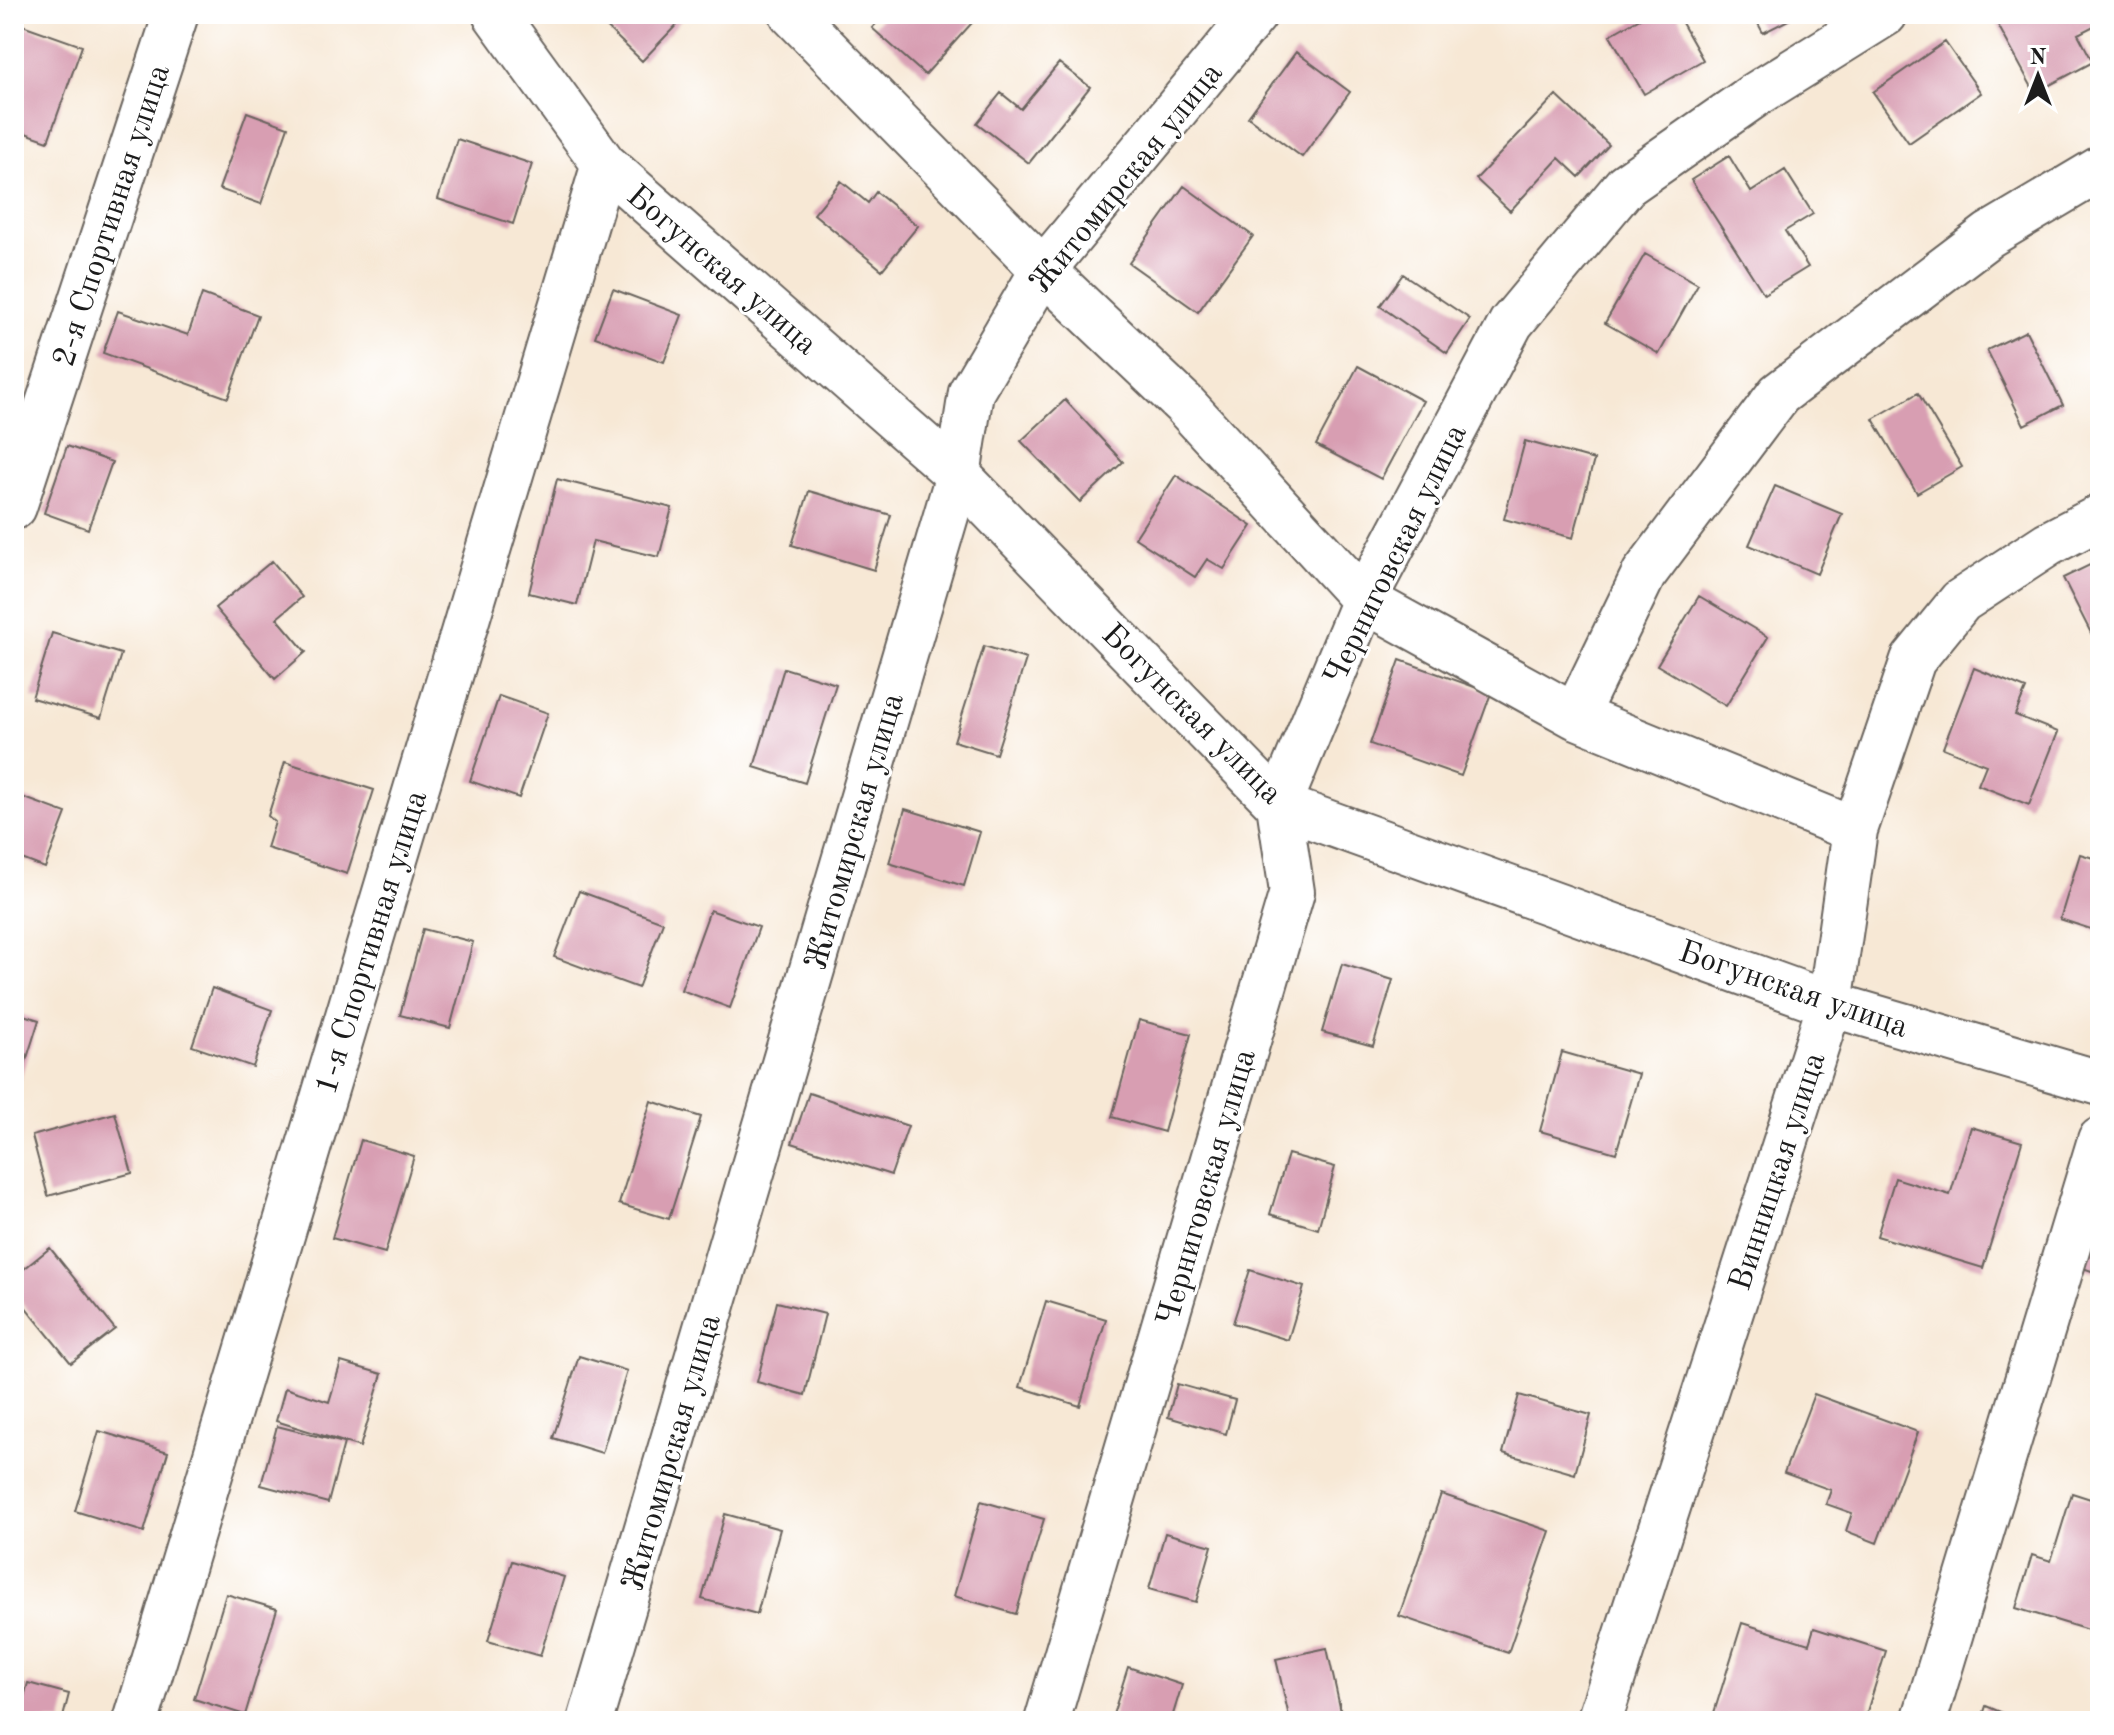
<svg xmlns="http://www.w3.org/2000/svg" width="2114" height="1735" viewBox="0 0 2114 1735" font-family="'Old Standard TT',serif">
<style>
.building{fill:#d89eb2}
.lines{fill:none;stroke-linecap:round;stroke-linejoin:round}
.minor-casing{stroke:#69635d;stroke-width:48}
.minor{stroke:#fff;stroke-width:44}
.labels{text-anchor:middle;stroke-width:6;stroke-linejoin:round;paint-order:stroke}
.street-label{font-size:32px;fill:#1c1c1c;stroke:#fff}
</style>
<rect width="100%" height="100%" fill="#fff"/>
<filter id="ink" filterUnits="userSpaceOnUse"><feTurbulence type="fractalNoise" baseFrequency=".0125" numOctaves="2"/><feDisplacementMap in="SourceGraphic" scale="16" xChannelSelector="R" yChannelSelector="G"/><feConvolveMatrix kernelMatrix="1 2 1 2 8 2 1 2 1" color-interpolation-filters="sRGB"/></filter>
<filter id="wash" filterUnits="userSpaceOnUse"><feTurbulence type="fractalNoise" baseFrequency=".006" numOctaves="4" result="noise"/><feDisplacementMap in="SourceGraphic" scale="32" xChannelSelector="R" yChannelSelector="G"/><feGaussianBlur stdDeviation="1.8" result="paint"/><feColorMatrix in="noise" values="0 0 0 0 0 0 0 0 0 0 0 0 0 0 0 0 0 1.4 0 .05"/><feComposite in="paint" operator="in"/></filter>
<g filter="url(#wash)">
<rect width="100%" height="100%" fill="#f7e8d5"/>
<g id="blocks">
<path class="building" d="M 593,14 L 687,14 L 642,61 Z
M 885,14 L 980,14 L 925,75 L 872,28 Z
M 1647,14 L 1677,14 L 1703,60 L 1644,94 L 1610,35 Z
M 1753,14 L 1800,14 L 1763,33 Z
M 1992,14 L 2100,14 L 2100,23 L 2078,34 L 2093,62 L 2035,93 Z
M 14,22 L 82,46 L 48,141 L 14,129 Z
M 1945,42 L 1981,93 L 1909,143 L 1873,92 Z
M 1296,52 L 1350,92 L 1302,157 L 1248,117 Z
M 1059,63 L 1090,87 L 1029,163 L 977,123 L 1001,93 L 1021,109 Z
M 1556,95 L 1609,145 L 1579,177 L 1559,158 L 1510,211 L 1476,179 Z
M 247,112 L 288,127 L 261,204 L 219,189 Z
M 457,139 L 532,164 L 513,224 L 438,199 Z
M 1729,156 L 1751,192 L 1785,170 L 1813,214 L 1785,231 L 1808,267 L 1764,294 L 1691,180 Z
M 841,181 L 868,203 L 876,192 L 918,226 L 882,270 L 814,214 Z
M 1184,186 L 1253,236 L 1198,312 L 1129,263 Z
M 1645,254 L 1698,284 L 1659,354 L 1605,323 Z
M 1403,274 L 1470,319 L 1447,353 L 1380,306 Z
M 613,289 L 682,315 L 664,362 L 595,337 Z
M 202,294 L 258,315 L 228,398 L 103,353 L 118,311 L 188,335 Z
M 2026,331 L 2063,405 L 2024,425 L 1987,350 Z
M 1358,366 L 1423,401 L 1381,479 L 1316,445 Z
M 1918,393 L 1962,467 L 1917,493 L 1873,419 Z
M 1065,400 L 1123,462 L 1080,502 L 1021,441 Z
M 1525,441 L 1594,460 L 1573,538 L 1504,519 Z
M 67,446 L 112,462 L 88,529 L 44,513 Z
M 1176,475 L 1252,526 L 1224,569 L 1207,559 L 1195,577 L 1135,538 Z
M 557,479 L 672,508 L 659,557 L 593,541 L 577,605 L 529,593 Z
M 1775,486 L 1842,514 L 1817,574 L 1749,545 Z
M 809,491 L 891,515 L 874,570 L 792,545 Z
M 2100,560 L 2100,641 L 2096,643 L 2063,578 Z
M 272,561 L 302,597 L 277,618 L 306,652 L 275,679 L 215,608 Z
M 1699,596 L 1768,637 L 1726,706 L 1657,665 Z
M 52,633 L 121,654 L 101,718 L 32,698 Z
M 984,646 L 1026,659 L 996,754 L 954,741 Z
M 1400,660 L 1491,693 L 1461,776 L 1370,744 Z
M 784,668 L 836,684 L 805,783 L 754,767 Z
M 1974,668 L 2026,689 L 2015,715 L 2058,732 L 2029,805 L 1978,785 L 1986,765 L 1943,748 Z
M 499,696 L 548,713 L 519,798 L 470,781 Z
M 285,762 L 374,790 L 347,874 L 267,848 L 275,822 L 268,816 Z
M 14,794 L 66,813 L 45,868 L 14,856 Z
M 905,809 L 980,832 L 964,886 L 889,863 Z
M 2080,854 L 2100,860 L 2100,932 L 2060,919 Z
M 579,891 L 663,922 L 638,988 L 554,957 Z
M 710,910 L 759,927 L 730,1008 L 681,990 Z
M 423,929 L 473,942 L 450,1028 L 400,1015 Z
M 1342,964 L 1393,980 L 1373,1046 L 1322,1032 Z
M 212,988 L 272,1010 L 253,1067 L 192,1046 Z
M 14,1012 L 39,1020 L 15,1096 L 14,1096 Z
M 1139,1020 L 1191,1034 L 1164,1132 L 1112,1117 Z
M 1562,1052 L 1639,1074 L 1616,1153 L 1540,1131 Z
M 809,1093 L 908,1126 L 891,1175 L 792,1143 Z
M 651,1101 L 701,1117 L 669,1219 L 619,1204 Z
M 115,1113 L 132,1173 L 48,1196 L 32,1136 Z
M 1971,1127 L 2022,1142 L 1983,1268 L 1877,1236 L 1895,1178 L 1950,1195 Z
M 361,1140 L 414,1156 L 385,1253 L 332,1238 Z
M 1288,1154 L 1335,1167 L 1318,1229 L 1270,1214 Z
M 2100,1208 L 2100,1274 L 2080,1267 Z
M 50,1248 L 115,1329 L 71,1363 L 14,1293 L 14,1277 Z
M 1250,1270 L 1304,1287 L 1288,1340 L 1233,1323 Z
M 1046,1301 L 1106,1319 L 1080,1406 L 1020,1387 Z
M 777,1302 L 825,1314 L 805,1395 L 757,1382 Z
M 579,1356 L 627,1371 L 602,1453 L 553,1438 Z
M 341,1362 L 382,1374 L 360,1447 L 276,1421 L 285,1388 L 329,1402 Z
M 1177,1384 L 1235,1400 L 1226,1434 L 1168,1417 Z
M 1814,1394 L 1918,1432 L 1877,1543 L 1846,1531 L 1852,1513 L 1826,1504 L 1831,1490 L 1784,1473 Z
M 1519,1395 L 1591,1415 L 1575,1474 L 1503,1453 Z
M 277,1426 L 344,1443 L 328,1503 L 261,1485 Z
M 99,1431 L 168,1452 L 144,1532 L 75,1511 Z
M 2072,1493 L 2100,1502 L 2100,1592 L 2088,1630 L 2016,1608 L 2032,1555 L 2051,1561 Z
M 1441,1494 L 1550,1531 L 1508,1653 L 1399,1616 Z
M 981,1501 L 1044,1519 L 1016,1614 L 954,1596 Z
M 725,1514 L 780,1529 L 757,1614 L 702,1599 Z
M 1165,1533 L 1212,1546 L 1196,1602 L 1149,1589 Z
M 512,1561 L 564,1577 L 540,1656 L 488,1641 Z
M 226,1594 L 277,1609 L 245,1715 L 194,1699 Z
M 1742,1623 L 1809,1644 L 1814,1628 L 1886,1651 L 1864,1721 L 1730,1721 L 1713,1716 Z
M 1327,1648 L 1343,1721 L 1290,1721 L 1276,1659 Z
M 1128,1667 L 1182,1685 L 1171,1721 L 1111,1721 Z
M 14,1680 L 24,1683 L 15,1714 L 14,1714 Z
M 28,1683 L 69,1694 L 62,1721 L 17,1721 Z
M 1986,1706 L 2022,1721 L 1981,1721 Z"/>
</g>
</g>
<g filter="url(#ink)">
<use href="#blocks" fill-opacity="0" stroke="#69635d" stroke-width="2"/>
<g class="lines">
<g class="minor-casing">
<path id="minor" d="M 495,14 L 604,164 L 958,475 L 1279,805 L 1830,1004 L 2100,1083
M 792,14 L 1043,270 L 1184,404 L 1364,600 L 1575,716 L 1855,830
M 14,507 L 176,14
M 1575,716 L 1644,574 L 1779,394 L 1989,235 L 2100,169
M 136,1721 L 604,164
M 590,1721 L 958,475 L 971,392 L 1043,270 L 1255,14
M 1047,1721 L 1292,892 L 1279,805 L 1364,600 L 1511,323 L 1626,185 L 1755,95 L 1885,14
M 1599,1721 L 1830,1004 L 1855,830 L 1913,660 L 1961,601 L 2048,544 L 2100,517
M 1924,1721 L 2100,1140"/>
</g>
<use href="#minor" class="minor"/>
</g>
</g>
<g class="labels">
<g class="street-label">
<text transform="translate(1125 177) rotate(-51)" y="11">Житомирская улица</text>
<text transform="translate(110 215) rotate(-72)" y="11">2-я Спортивная улица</text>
<text transform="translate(723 269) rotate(41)" y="11">Богунская улица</text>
<text transform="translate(1394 554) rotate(-64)" y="11">Черниговская улица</text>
<text transform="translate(1193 713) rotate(45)" y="11">Богунская улица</text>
<text transform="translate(853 831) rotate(-74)" y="11">Житомирская улица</text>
<text transform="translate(370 942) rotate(-73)" y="11">1-я Спортивная улица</text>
<text transform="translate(1794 988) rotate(19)" y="11">Богунская улица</text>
<text transform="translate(1776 1171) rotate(-72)" y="11">Винницкая улица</text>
<text transform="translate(1205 1187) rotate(-74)" y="11">Черниговская улица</text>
<text transform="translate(670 1452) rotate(-74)" y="11">Житомирская улица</text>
</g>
</g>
<rect width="2114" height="1735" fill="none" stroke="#fff" stroke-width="48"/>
<g transform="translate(2038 76)" stroke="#ffffff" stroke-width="6" paint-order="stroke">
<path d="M0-6L14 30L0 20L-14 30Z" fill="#1c1c1c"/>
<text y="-12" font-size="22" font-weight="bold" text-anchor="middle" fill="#1c1c1c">N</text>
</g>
</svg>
